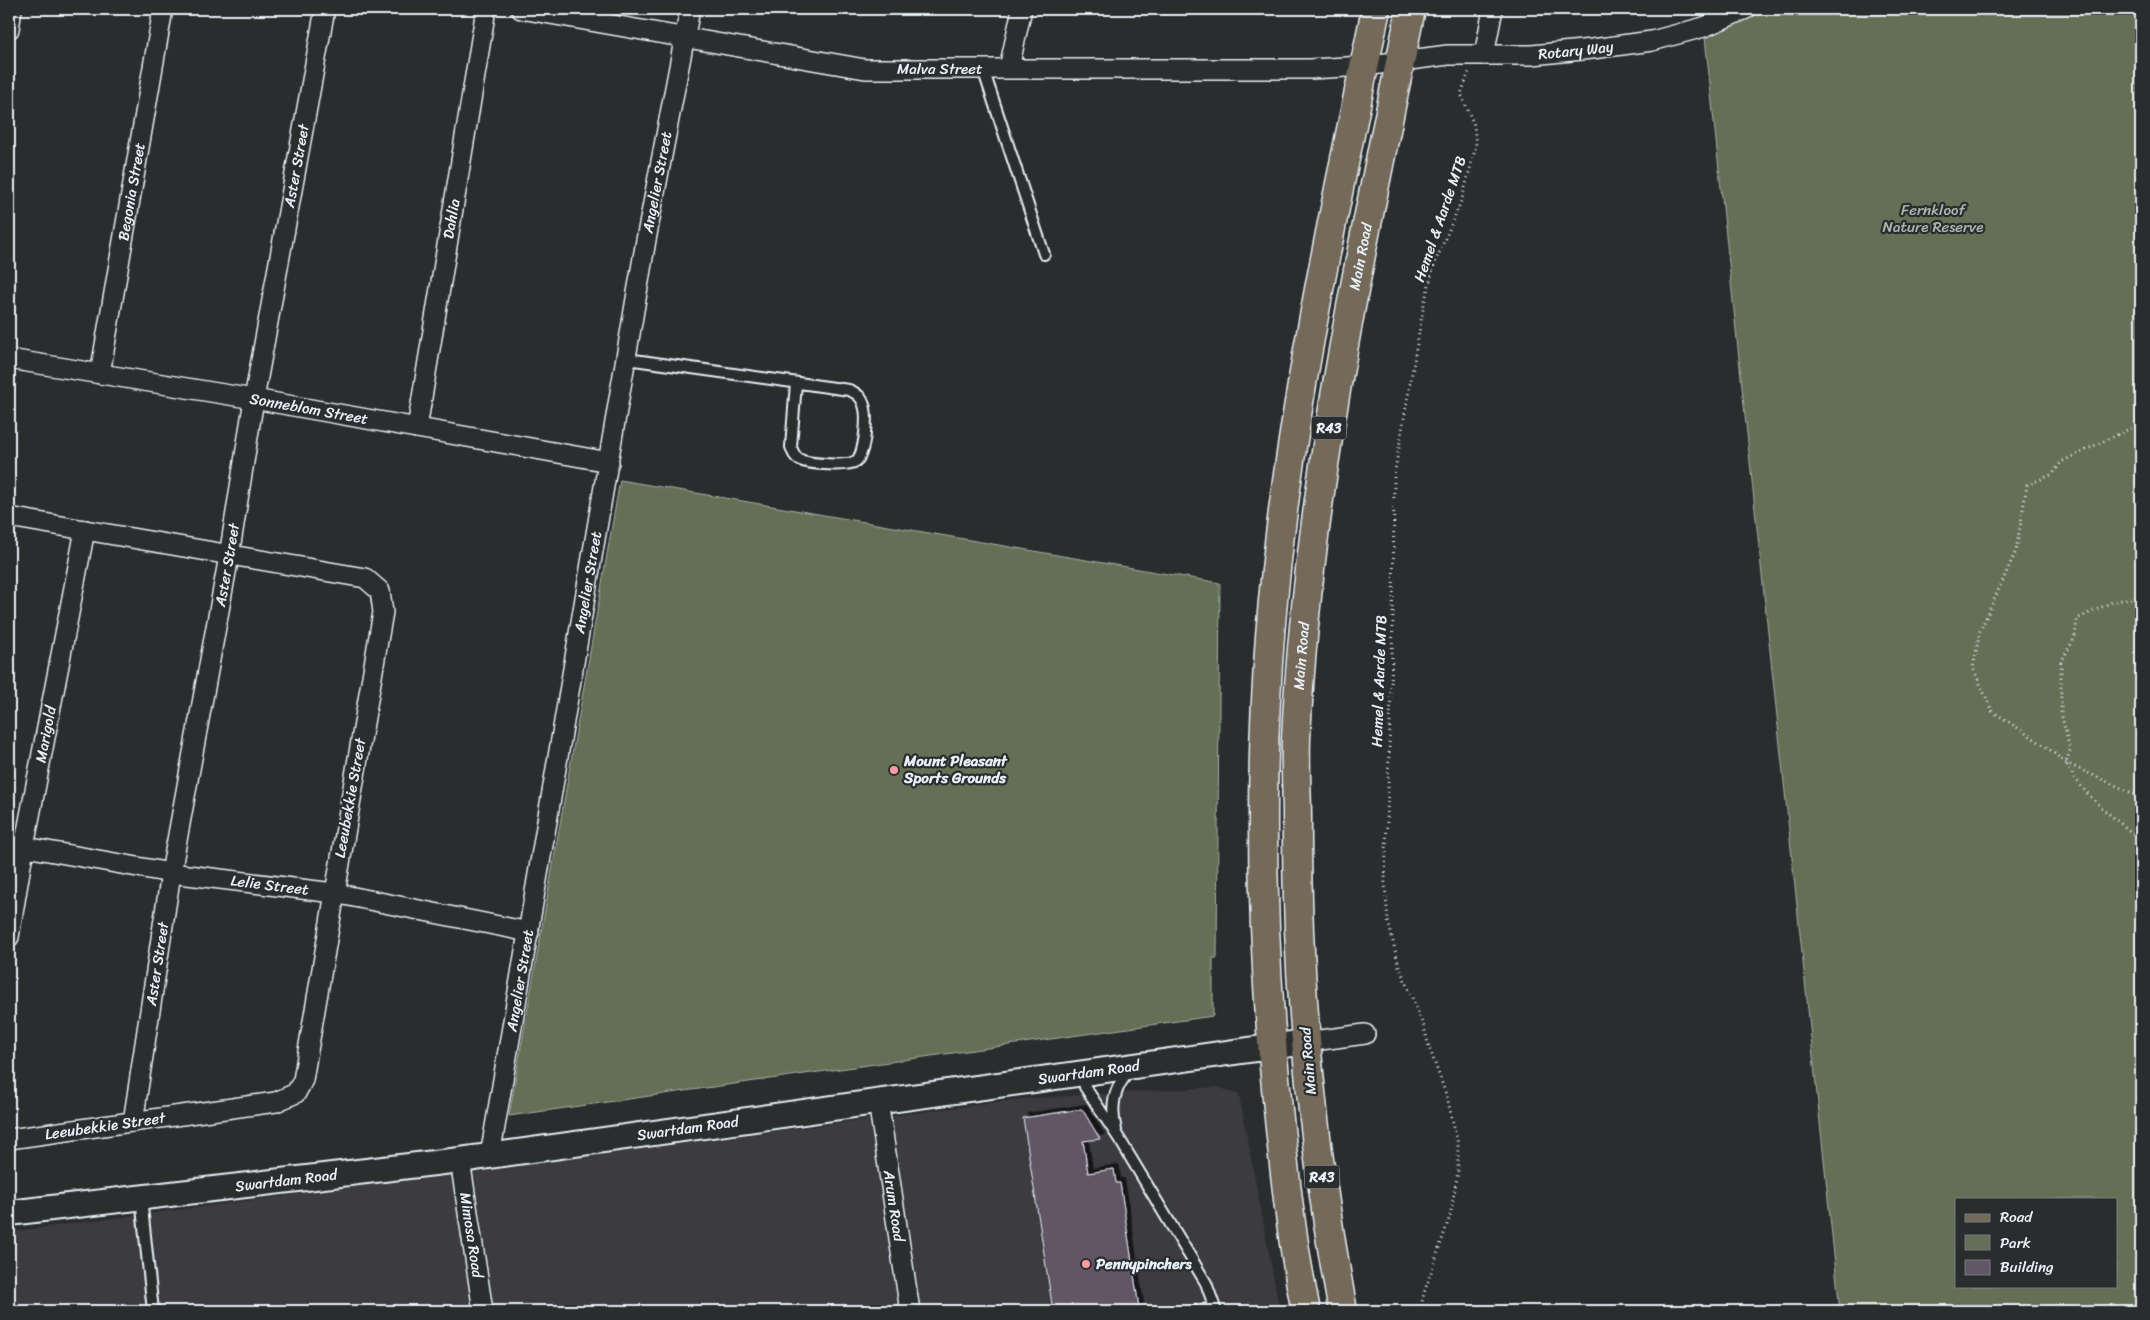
<svg xmlns="http://www.w3.org/2000/svg" width="2150" height="1320" viewBox="0 0 2150 1320" font-family="Sriracha,sans-serif">
<style>
.built{fill:#3b3a3f}
.green{fill:#636f56;stroke:#a6b0a7;fill-rule:evenodd}
.building{fill:#625766;stroke:#e8f1f8;filter:url(#shadow)}
.lines{fill:none;stroke-linecap:round;stroke-linejoin:round}
.service-casing{stroke:#e8f1f8;stroke-width:14}
.minor-casing{stroke:#e8f1f8;stroke-width:22}
.tertiary-casing{stroke:#e8f1f8;stroke-width:28}
.primary-casing{stroke:#e8f1f8;stroke-width:31}
.path{stroke:#e8f1f8;stroke-width:3;stroke-dasharray:1 4;stroke-linecap:butt}
.service{stroke:#2a2d2e;stroke-width:10}
.minor{stroke:#2a2d2e;stroke-width:19}
.tertiary{stroke:#2a2d2e;stroke-width:24}
.primary{stroke:#746a5a;stroke-width:28}
.poi-dot{fill:#ff9aa2;stroke:#2a2d2e;stroke-width:2}
.labels{text-anchor:middle;stroke-width:4.5;stroke-linejoin:round;paint-order:stroke}
.shield{fill:#2a2d2e;stroke:#afb6bb;stroke-width:1}
.shield-label{font-size:14px;font-weight:bold;fill:#e8f1f8}
.street-label{font-size:15px;fill:#e8f1f8;stroke:#2a2d2e}
.park-label{font-size:15px;fill:#acb6af;stroke:#2a2d2e}
.poi-label{font-size:15px;font-weight:bold;fill:#e8f1f8;stroke:#2a2d2e;text-anchor:start}
</style>
<defs>
<filter id="shadow"><feDropShadow dx="4.5" dy="-4.5" stdDeviation="0" flood-color="#0009"/></filter>
</defs>
<rect width="100%" height="100%" fill="#2a2d2e"/>
<filter id="ink" filterUnits="userSpaceOnUse"><feTurbulence type="fractalNoise" baseFrequency=".02" numOctaves="2"/><feDisplacementMap in="SourceGraphic" scale="10" xChannelSelector="R" yChannelSelector="G"/><feConvolveMatrix kernelMatrix="1 2 1 2 8 2 1 2 1" color-interpolation-filters="sRGB"/></filter>
<g filter="url(#ink)">
<path class="built" d="M 1218,1087 L 1239,1094 L 1280,1311 L 9,1311 L 9,1232 L 1020,1099 Z"/>
<path class="green" d="M 1702,9 L 2141,9 L 2141,1311 L 1840,1311 ZM 1956,1199 L 2116,1199 L 2116,1286 L 1956,1286 Z
M 620,480 L 1220,583 L 1217,958 L 1213,958 L 1213,1016 L 509,1116 Z"/>
<path class="building" d="M 1082,1109 L 1100,1139 L 1083,1141 L 1088,1173 L 1114,1169 L 1116,1183 L 1120,1183 L 1139,1308 L 1120,1311 L 1053,1311 L 1023,1118 Z"/>
<g class="lines">
<g class="service-casing">
<path id="service" d="M 983,69 L 1044,254
M 627,359 L 849,390 C 857,393 862,397 864,405 C 868,416 865,454 856,461 C 848,467 809,464 800,460 C 794,457 793,452 791,447 L 796,383
M 1083,1073 L 1085,1087 L 1120,1140 L 1206,1283 L 1216,1311
M 1116,1130 C 1110,1107 1114,1086 1131,1070
M 141,1198 L 153,1311
M 1196,1311 L 1215,1308"/>
</g>
<g class="minor-casing">
<g id="minor">
<path id="s1" d="M 521,9 L 865,69 L 1310,69 L 1364,66 L 1448,55 L 1532,55 L 1592,49 L 1652,41 L 1704,27 L 1746,9"/>
<path d="M 9,29 L 12,9"/>
<path d="M 1484,55 L 1493,9"/>
<path d="M 1009,68 L 1022,9"/>
<path id="s2" d="M 9,359 L 254,399 L 609,462"/>
<path id="s3" d="M 100,374 L 163,9"/>
<path id="s4" d="M 417,428 L 486,9"/>
<path d="M 9,517 L 365,578 L 380,591 L 383,612 L 303,1080 L 296,1093 L 276,1102 L 9,1139"/>
<path id="s5" d="M 9,844 L 171,873 L 334,893 L 529,932"/>
<path id="s6" d="M 9,937 L 24,847 L 85,530"/>
<path d="M 1306,1042 L 1365,1034"/>
<path id="s7" d="M 878,1101 L 910,1311"/>
<path id="s8" d="M 133,1122 L 171,873 L 229,556 L 254,399 L 325,9"/>
<path id="s9" d="M 490,1156 L 646,240 L 690,9"/>
<path id="s10" d="M 460,1160 L 483,1311"/>
</g>
</g>
<g class="tertiary-casing">
<g id="tertiary">
<path id="s11" d="M 9,1213 L 460,1160 L 1306,1042"/>
</g>
</g>
<g class="primary-casing">
<g id="primary">
<path d="M 1306,1311 C 1292,1244 1285,1177 1278,1109 C 1257,905 1257,698 1285,496 C 1307,332 1343,170 1376,9"/>
<path id="s12" d="M 1343,1311 C 1313,1149 1296,984 1297,819 C 1297,792 1295,766 1296,739 C 1307,492 1362,250 1411,9"/>
</g>
</g>
<path class="path" d="M 2141,426 L 2133,427 L 2061,462 L 2053,474 L 2027,485 L 2016,551 L 1980,631 L 1973,668 L 1992,711 L 2045,746 L 2066,763 L 2141,797
M 2141,596 L 2112,602 L 2077,619 L 2075,637 L 2061,662 L 2061,713 L 2070,750 L 2066,763 C 2082,795 2114,818 2141,840
M 1420,1311 L 1424,1293 L 1450,1216 L 1458,1172 L 1458,1144 L 1447,1097 L 1429,1047 L 1424,1027 L 1399,966 L 1388,921 L 1385,883 L 1393,623 L 1394,476 L 1424,304 L 1434,265 L 1462,199 L 1476,146 L 1474,125 L 1461,94 L 1469,72"/>
<use href="#service" class="service"/>
<use href="#minor" class="minor"/>
<use href="#tertiary" class="tertiary"/>
<use href="#primary" class="primary"/>
</g>
</g>
<g class="poi-dot">
<circle cx="894" cy="770" r="5"/>
<circle cx="1086" cy="1264" r="5"/>
</g>
<g class="labels">
<g class="shield">
<rect x="1311.5" y="416.5" width="35" height="23" rx="4"/>
<rect x="1304.5" y="1165.5" width="35" height="23" rx="4"/>
</g>
<g class="shield-label">
<text x="1329" y="433">R43</text>
<text x="1322" y="1182">R43</text>
</g>
<g class="street-label">
<text dy="5" stroke="none"><textPath href="#s1" startOffset="1061">Rotary Way</textPath></text>
<text dy="5" stroke="none"><textPath href="#s1" startOffset="424">Malva Street</textPath></text>
<text dy="5" stroke="none"><textPath href="#s8" startOffset="970">Aster Street</textPath></text>
<text dy="5" stroke="none"><textPath href="#s9" startOffset="988">Angelier Street</textPath></text>
<text dy="5" stroke="none"><textPath href="#s3" startOffset="185">Begonia Street</textPath></text>
<text dy="5" stroke="none"><textPath href="#s4" startOffset="212">Dahlia</textPath></text>
<text transform="translate(1440 219) rotate(-71)" y="5">Hemel &amp; Aarde MTB</text>
<text dy="5" stroke="none"><textPath href="#s12" startOffset="1062">Main Road</textPath></text>
<text dy="5" stroke="none"><textPath href="#s2" startOffset="304">Sonneblom Street</textPath></text>
<text dy="5" stroke="none"><textPath href="#s8" startOffset="565">Aster Street</textPath></text>
<text dy="5" stroke="none"><textPath href="#s9" startOffset="582">Angelier Street</textPath></text>
<text dy="5" stroke="none"><textPath href="#s12" startOffset="658">Main Road</textPath></text>
<text transform="translate(1379 681) rotate(-88)" y="5">Hemel &amp; Aarde MTB</text>
<text dy="5" stroke="none"><textPath href="#s6" startOffset="206">Marigold</textPath></text>
<text transform="translate(350 798) rotate(-80)" y="5">Leeubekkie Street</text>
<text dy="5" stroke="none"><textPath href="#s5" startOffset="264">Lelie Street</textPath></text>
<text dy="5" stroke="none"><textPath href="#s8" startOffset="160">Aster Street</textPath></text>
<text dy="5" stroke="none"><textPath href="#s9" startOffset="178">Angelier Street</textPath></text>
<text transform="translate(1308 1061) rotate(-95)" y="5">Main Road</text>
<text dy="5" stroke="none"><textPath href="#s11" startOffset="1089">Swartdam Road</textPath></text>
<text transform="translate(105 1126) rotate(-8)" y="5">Leeubekkie Street</text>
<text dy="5" stroke="none"><textPath href="#s11" startOffset="684">Swartdam Road</textPath></text>
<text dy="5" stroke="none"><textPath href="#s11" startOffset="279">Swartdam Road</textPath></text>
<text dy="5" stroke="none"><textPath href="#s7" startOffset="106">Arum Road</textPath></text>
<text dy="5" stroke="none"><textPath href="#s10" startOffset="76">Mimosa Road</textPath></text>
</g>
<g class="park-label">
<text x="1933" y="215">Fernkloof<tspan x="1933" dy="17">Nature Reserve</tspan></text>
</g>
<g class="poi-label">
<text x="904" y="766">Mount Pleasant<tspan x="904" dy="17">Sports Grounds</tspan></text>
<text x="1096" y="1269">Pennypinchers</text>
</g>
</g>
<rect width="2150" height="1320" fill="none" stroke="#2a2d2e" stroke-width="30"/>
<rect x="15" y="15" width="2120" height="1290" fill="none" stroke="#e8f1f8" stroke-width="2" filter="url(#ink)"/>
<rect x="1955" y="1198" width="162" height="90" fill="#2a2d2e" stroke="#767b7f"/>
<rect x="1965" y="1214" width="25" height="8" fill="#746a5a" stroke="#767b7f"/>
<text x="2000" y="1222" font-size="15" fill="#e8f1f8">Road</text>
<rect x="1965" y="1235" width="25" height="15" fill="#636f56" stroke="#767b7f"/>
<text x="2000" y="1248" font-size="15" fill="#e8f1f8">Park</text>
<rect x="1965" y="1260" width="25" height="15" fill="#625766" stroke="#767b7f"/>
<text x="2000" y="1272" font-size="15" fill="#e8f1f8">Building</text>
</svg>
